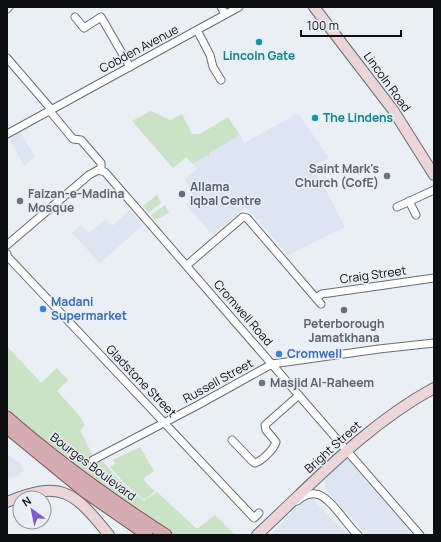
<svg xmlns="http://www.w3.org/2000/svg" width="441" height="542" viewBox="0 0 441 542" font-family="Manrope,sans-serif">
<style>
.built{fill:#dde5f3}
.green{fill:#cae3c7}
.lines{fill:none;stroke-linecap:round;stroke-linejoin:round}
.street-casing{stroke:#6a6d73;stroke-width:9}
.secondary-casing{stroke:#6a6d73;stroke-width:12}
.primary-casing{stroke:#7e5059;stroke-width:13}
.street{stroke:#fff;stroke-width:7}
.secondary{stroke:#ebd5d9;stroke-width:10}
.primary{stroke:#d6acb3;stroke-width:11}
.culture-dot{fill:#0f9aa8;stroke:#eaeef5;stroke-width:1.5}
.worship-dot{fill:#6b7280;stroke:#eaeef5;stroke-width:1.5}
.service-dot{fill:#5c6f8a;stroke:#eaeef5;stroke-width:1.5}
.shop-dot{fill:#3f7fe0;stroke:#eaeef5;stroke-width:1.5}
.labels{text-anchor:middle;stroke-width:3;stroke-linejoin:round;paint-order:stroke}
.street-label{font-size:12px;fill:#0c0e10;stroke:#eaeef5}
.culture-label{font-size:12px;font-weight:bold;fill:#0d838f;stroke:#eaeef5}
.worship-label{font-size:12px;font-weight:bold;fill:#5b616d;stroke:#eaeef5;text-anchor:start}
.service-label{font-size:12px;font-weight:bold;fill:#4e5e75;stroke:#eaeef5;text-anchor:start}
.shop-label{font-size:12px;font-weight:bold;fill:#366cbe;stroke:#eaeef5;text-anchor:start}
</style>
<rect width="100%" height="100%" fill="#eaeef5"/>
<path class="built" d="M 298,113 L 329,158 L 313,166 L 345,227 L 288,255 L 246,207 L 212,235 L 186,204 L 195,199 L 185,179 L 197,169 L 193,164 L 240,135 L 244,143 Z
M 20,132 L 35,157 L 24,166 L 9,138 Z
M 130,210 L 143,225 L 100,263 L 72,233 L 81,225 L 89,233 L 106,219 L 112,226 Z
M 7,454 L 20,463 L 22,467 L 23,471 L 19,476 L 7,478 Z
M 348,455 L 413,535 L 366,535 L 326,490 L 324,480 Z
M 312,499 L 349,535 L 270,535 L 299,505 Z"/>
<path class="green" d="M 151,111 L 170,120 L 182,114 L 192,134 L 200,134 L 228,117 L 240,135 L 210,153 L 209,156 L 206,156 L 193,164 L 186,157 L 173,168 L 132,121 Z
M 157,195 L 161,203 L 149,212 L 143,206 Z
M 165,205 L 169,213 L 155,220 L 151,215 Z
M 7,346 L 41,383 L 57,368 L 68,380 L 57,391 L 78,414 L 85,425 L 80,430 L 93,456 L 105,464 L 123,484 L 144,501 L 157,492 L 197,529 L 215,515 L 235,535 L 172,535 L 128,506 L 73,465 L 7,411 Z
M 140,447 L 154,471 L 145,477 L 144,480 L 146,483 L 155,491 L 146,499 L 143,499 L 125,484 L 110,467 L 115,464 L 113,460 Z"/>
<g class="lines">
<g class="street-casing">
<path id="street" d="M 221,7 L 225,14
M 7,9 L 9,7
M 75,17 L 84,28 L 101,17 L 130,67
M 197,30 L 210,55 L 213,67 L 221,80
M 7,58 L 51,109
M 49,110 L 73,139 L 81,140 L 101,163 L 101,171
M 7,134 L 239,7
M 101,171 L 105,172 L 420,535
M 409,201 L 416,215
M 397,207 L 434,190
M 7,245 L 89,175 L 98,170 L 101,171
M 7,254 L 7,256 L 254,518 L 259,513
M 187,265 L 243,217 L 247,218 L 321,304
M 316,298 L 322,294 L 434,278
M 232,440 L 252,461 L 255,463 C 262,461 274,449 276,442 L 266,430 L 265,425 L 299,395
M 93,460 L 198,405 L 272,364 L 379,349 L 434,343
M 297,501 C 302,497 309,493 315,494 C 329,494 347,526 358,535"/>
</g>
<g class="secondary-casing">
<path id="secondary" d="M 314,7 L 393,110 L 434,175
M 7,502 C 62,479 74,492 109,535
M 257,535 C 313,483 366,425 434,388"/>
</g>
<g class="primary-casing">
<path id="primary" d="M 7,417 C 56,460 110,499 166,535
M 7,428 L 85,492 L 147,535"/>
</g>
<use href="#street" class="street"/>
<use href="#secondary" class="secondary"/>
<use href="#primary" class="primary"/>
</g>
<g class="culture-dot">
<circle cx="259" cy="42" r="4"/>
<circle cx="315" cy="118" r="4"/>
</g>
<g class="worship-dot">
<circle cx="387" cy="176" r="4"/>
<circle cx="20" cy="201" r="4"/>
<circle cx="344" cy="310" r="4"/>
<circle cx="262" cy="383" r="4"/>
</g>
<circle class="service-dot" cx="182" cy="194" r="4"/>
<g class="shop-dot">
<circle cx="43" cy="309" r="4"/>
<circle cx="279" cy="354" r="4"/>
</g>
<g class="labels">
<g class="street-label">
<text transform="translate(139 49) rotate(-28)" y="4">Cobden Avenue</text>
<text transform="translate(387 82) rotate(54)" y="4">Lincoln Road</text>
<text transform="translate(373 275) rotate(-8)" y="4">Craig Street</text>
<text transform="translate(243 313) rotate(49)" y="4">Cromwell Road</text>
<text transform="translate(141 381) rotate(46)" y="4">Gladstone Street</text>
<text transform="translate(218 381) rotate(-29)" y="4">Russell Street</text>
<text transform="translate(333 447) rotate(-42)" y="4">Bright Street</text>
<text transform="translate(93 467) rotate(37)" y="4">Bourges Boulevard</text>
</g>
<g class="culture-label">
<text x="259" y="60">Lincoln Gate</text>
<text x="323" y="122" text-anchor="start">The Lindens</text>
</g>
<g class="worship-label">
<text x="379" y="173" text-anchor="end">Saint Mark's<tspan x="379" dy="14">Church (CofE)</tspan></text>
<text x="28" y="198">Faizan-e-Madina<tspan x="28" dy="14">Mosque</tspan></text>
<text x="344" y="328" text-anchor="middle">Peterborough<tspan x="344" dy="14">Jamatkhana</tspan></text>
<text x="270" y="387">Masjid Al-Raheem</text>
</g>
<g class="service-label">
<text x="190" y="191">Allama<tspan x="190" dy="14">Iqbal Centre</tspan></text>
</g>
<g class="shop-label">
<text x="51" y="306">Madani<tspan x="51" dy="14">Supermarket</tspan></text>
<text x="287" y="358">Cromwell</text>
</g>
</g>
<rect width="441" height="542" fill="none" stroke="#0c0e10" stroke-width="16"/>
<g transform="translate(32 510) rotate(327)"><circle r="19" fill="#eaeef5" stroke="#919499"/>
<path d="M0-3L7 15L0 10L-7 15Z" fill="#7c5cd6"/>
<text y="-6" font-size="11" font-weight="bold" text-anchor="middle" fill="#0c0e10">N</text>
</g>
<path d="M301 30v6h100v-6" fill="none" stroke="#0c0e10" stroke-width="2"/>
<text x="307" y="30" font-size="12" fill="#0c0e10" stroke="#eaeef5" stroke-width="3" paint-order="stroke">100 m</text>
</svg>
